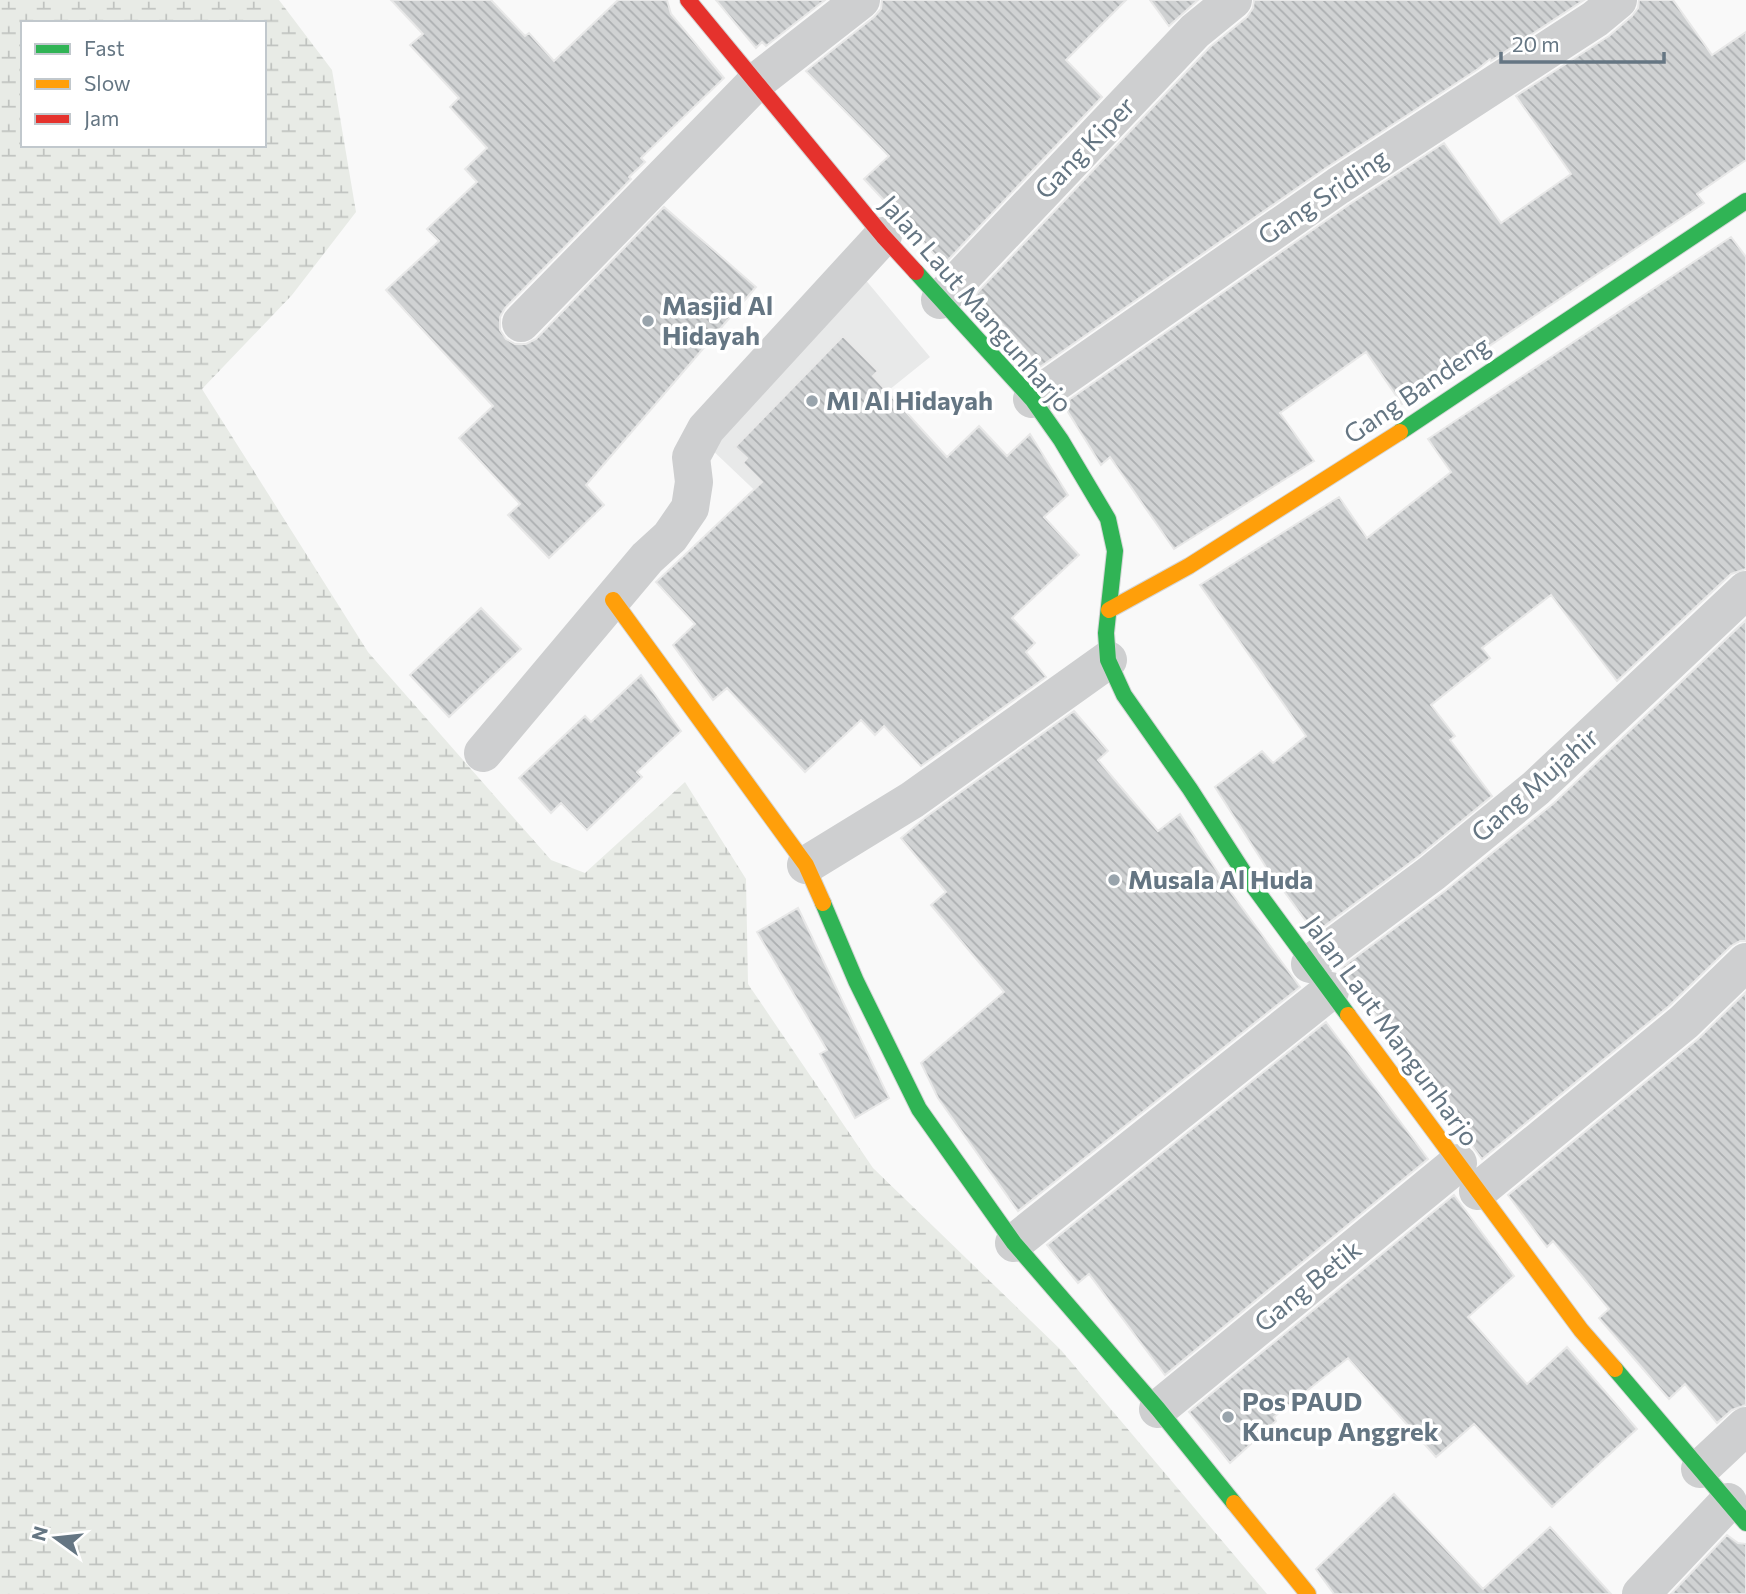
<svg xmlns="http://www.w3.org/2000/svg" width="1746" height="1594" viewBox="0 0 1746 1594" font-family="Commissioner,sans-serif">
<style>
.built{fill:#e8e9e9}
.wetland{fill:url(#wetland-marsh);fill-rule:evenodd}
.building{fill:url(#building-back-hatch);stroke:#e8e8e8;stroke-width:2}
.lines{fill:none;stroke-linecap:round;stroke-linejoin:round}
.fast-casing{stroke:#d5d6d7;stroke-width:18}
.slow-casing{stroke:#d5d6d7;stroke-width:18}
.jam-casing{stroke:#d5d6d7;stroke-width:18}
.street{stroke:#cecfd0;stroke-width:38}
.fast{stroke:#30b455;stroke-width:16}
.slow{stroke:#ff9f0a;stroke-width:16}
.jam{stroke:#e5322d;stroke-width:16}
.poi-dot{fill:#99a4ac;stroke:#fff;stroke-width:2.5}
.labels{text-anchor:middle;stroke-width:7;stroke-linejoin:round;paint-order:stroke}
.street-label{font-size:26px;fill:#657683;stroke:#fff}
.poi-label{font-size:26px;font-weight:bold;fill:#657683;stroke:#fff;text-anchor:start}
</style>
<defs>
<pattern id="wetland-marsh" width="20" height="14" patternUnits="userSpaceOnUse" patternTransform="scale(1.75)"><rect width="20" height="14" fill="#e8ebe6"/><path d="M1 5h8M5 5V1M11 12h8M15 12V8" fill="none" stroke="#c0c3c0"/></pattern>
<pattern id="building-back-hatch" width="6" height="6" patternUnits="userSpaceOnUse" patternTransform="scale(1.75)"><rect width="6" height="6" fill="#d0d2d3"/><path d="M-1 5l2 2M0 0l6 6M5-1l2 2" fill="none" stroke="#acafb1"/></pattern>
</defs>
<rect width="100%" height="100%" fill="#f9f9f9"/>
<path class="built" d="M 864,278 L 930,357 L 817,448 L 790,524 L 708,446 Z"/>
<path class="wetland" d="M 0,0 L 279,0 L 332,70 L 356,212 L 292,295 L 202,389 L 368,652 L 551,860 L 585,873 L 685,782 L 746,879 L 748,984 L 873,1168 L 1061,1350 L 1267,1594 L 0,1594 ZM 23,23 L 264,23 L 264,145 L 23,145 Z"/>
<path class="building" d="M 391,0 L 491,0 L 525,36 L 529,33 L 554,61 L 618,0 L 667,0 L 671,14 L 724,78 L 641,158 L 645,162 L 629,177 L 631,179 L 505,308 L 500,317 L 500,330 L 506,339 L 515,344 L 526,344 L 536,339 L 664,207 L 756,287 L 586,485 L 604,505 L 549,558 L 508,515 L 520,504 L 459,438 L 493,406 L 386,290 L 439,241 L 427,229 L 477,182 L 465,169 L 487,148 L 450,107 L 459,98 L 410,45 L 423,34 Z
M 716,0 L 825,0 L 766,46 L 762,42 L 756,48 Z
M 882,0 L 1126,0 L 1066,60 L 1102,97 L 947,261 L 939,253 L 936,256 L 864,179 L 889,156 L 806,71 L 874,17 L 881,9 Z
M 1150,0 L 1198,0 L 1169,26 Z
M 1254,0 L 1584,0 L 1491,61 L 1490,59 L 1478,69 L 1326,168 L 1040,367 L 976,294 L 1210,47 L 1247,17 L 1253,8 Z
M 1639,0 L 1673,0 L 1712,55 L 1746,32 L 1746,160 L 1697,194 L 1704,203 L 1402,404 L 1366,352 L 1280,413 L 1314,461 L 1174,549 L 1110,457 L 1101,465 L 1063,404 L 1350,204 L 1444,143 L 1501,223 L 1571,174 L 1516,96 L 1609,36 L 1632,16 L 1638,8 Z
M 1731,237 L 1746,257 L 1746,569 L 1731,574 L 1617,681 L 1551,595 L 1482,648 L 1490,658 L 1431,705 L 1455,736 L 1450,740 L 1492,796 L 1419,856 L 1315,933 L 1266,867 L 1215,787 L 1262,751 L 1273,763 L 1306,736 L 1200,585 L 1339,497 L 1367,538 L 1451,472 L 1428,439 Z
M 843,336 L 878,371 L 873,376 L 947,457 L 979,426 L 1007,456 L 1030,434 L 1068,495 L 1044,517 L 1079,555 L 1012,618 L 1035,643 L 1026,652 L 1046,677 L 921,766 L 884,726 L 875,735 L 861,720 L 805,772 L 727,688 L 713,700 L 673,645 L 695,624 L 656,582 L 762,482 L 743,463 L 747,458 L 735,447 Z
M 481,608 L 521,649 L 449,717 L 410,675 Z
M 1746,620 L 1746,941 L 1740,941 L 1731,946 L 1669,1006 L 1482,1159 L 1341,968 L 1445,891 L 1554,803 Z
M 641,675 L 681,731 L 637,772 L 642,777 L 587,830 L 561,803 L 551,813 L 519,778 L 585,716 L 591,722 Z
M 1074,711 L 1108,751 L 1098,760 L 1158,831 L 1180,814 L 1230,891 L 1300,987 L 1018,1211 L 938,1098 L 921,1063 L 1004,992 L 931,905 L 946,892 L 901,838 L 926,817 Z
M 798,908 L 889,1098 L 855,1118 L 820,1054 L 827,1050 L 757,932 Z
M 1746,992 L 1746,1405 L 1732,1410 L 1717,1423 L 1685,1384 L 1669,1399 L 1599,1318 L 1609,1309 L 1553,1241 L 1547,1247 L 1508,1195 L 1698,1039 Z
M 1326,1022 L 1428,1159 L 1165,1375 L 1089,1274 L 1078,1283 L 1047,1245 Z
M 1454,1195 L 1514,1276 L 1468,1317 L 1527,1384 L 1567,1347 L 1637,1429 L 1552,1507 L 1474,1424 L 1436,1457 L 1348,1358 L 1274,1417 L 1276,1421 L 1230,1463 L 1189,1412 Z
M 1394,1494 L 1483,1589 L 1550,1527 L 1611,1594 L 1334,1594 L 1316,1569 Z
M 1727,1535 L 1738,1543 L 1746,1544 L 1746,1594 L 1671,1594 Z"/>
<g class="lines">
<g class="fast-casing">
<path id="fast" d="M 916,272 L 1032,399 L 1061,440 L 1108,519 L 1115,551 L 1106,633 L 1108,660 L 1124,695 L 1190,789 L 1248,879 L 1348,1015
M 1400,432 L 1746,201
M 823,903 L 856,981 L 919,1109 L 1014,1243 L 1158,1409 L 1234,1503
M 1615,1369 L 1746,1523"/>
</g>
<g class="slow-casing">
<path id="slow" d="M 613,600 L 806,865 L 823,903
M 1109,610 L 1189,566 L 1400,432
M 1348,1015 L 1581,1330 L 1615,1369
M 1234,1503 L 1308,1594"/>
</g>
<g class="jam-casing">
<path id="jam" d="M 688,0 L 883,236 L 916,272"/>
</g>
<path class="street" d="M 940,300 L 1195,31 L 1233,0
M 521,323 L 756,82 L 861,0
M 1032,399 L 1338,186 L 1595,19 L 1618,0
M 483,753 L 647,558 L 670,537 L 690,508 L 694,482 L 691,457 L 706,429 L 883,236
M 806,865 L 912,800 L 1108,660
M 1310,964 L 1432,873 L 1536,788 L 1746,590
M 1478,1191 L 1684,1022 L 1746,962
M 1014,1243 L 1330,991
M 1158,1409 L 1458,1163
M 1700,1469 L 1746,1426
M 1641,1594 L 1728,1502"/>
<use href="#fast" class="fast"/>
<use href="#slow" class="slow"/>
<use href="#jam" class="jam"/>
</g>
<g class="poi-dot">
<circle cx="648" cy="321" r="7"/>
<circle cx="812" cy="401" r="7"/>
<circle cx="1114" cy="880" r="7"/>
<circle cx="1228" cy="1417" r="7"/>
</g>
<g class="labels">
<g class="street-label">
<text transform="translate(1085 148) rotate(-46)" y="9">Gang Kiper</text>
<text transform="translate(1323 197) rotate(-34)" y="9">Gang Sriding</text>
<text transform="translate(976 304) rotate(49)" y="9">Jalan Laut Mangunharjo</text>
<text transform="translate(1417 390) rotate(-34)" y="9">Gang Bandeng</text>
<text transform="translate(1535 785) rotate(-41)" y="9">Gang Mujahir</text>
<text transform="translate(1391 1031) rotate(54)" y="9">Jalan Laut Mangunharjo</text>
<text transform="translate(1308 1286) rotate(-39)" y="9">Gang Betik</text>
</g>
<g class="poi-label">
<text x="662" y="315">Masjid Al<tspan x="662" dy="30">Hidayah</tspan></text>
<text x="826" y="410">MI Al Hidayah</text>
<text x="1128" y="889">Musala Al Huda</text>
<text x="1242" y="1411">Pos PAUD<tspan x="1242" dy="30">Kuncup Anggrek</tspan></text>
</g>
</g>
<rect x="21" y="21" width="245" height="126" fill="#ffffff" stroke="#c1c8cd" stroke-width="2"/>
<rect x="35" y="44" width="35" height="10" fill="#30b455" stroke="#c1c8cd" stroke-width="2"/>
<text x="84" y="56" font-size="21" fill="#657683">Fast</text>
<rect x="35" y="79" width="35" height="10" fill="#ff9f0a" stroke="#c1c8cd" stroke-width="2"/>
<text x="84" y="91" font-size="21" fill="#657683">Slow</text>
<rect x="35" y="114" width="35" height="10" fill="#e5322d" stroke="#c1c8cd" stroke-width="2"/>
<text x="84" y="126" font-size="21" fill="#657683">Jam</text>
<g transform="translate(56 1538) rotate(285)" stroke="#ffffff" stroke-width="5" paint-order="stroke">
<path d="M0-5L12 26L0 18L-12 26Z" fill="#657683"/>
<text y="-10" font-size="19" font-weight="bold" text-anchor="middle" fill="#657683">N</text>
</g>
<path d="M1501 52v10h163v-10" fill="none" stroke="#657683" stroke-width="3.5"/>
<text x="1512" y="52" font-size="21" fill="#657683" stroke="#ffffff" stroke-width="5" paint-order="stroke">20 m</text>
</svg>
